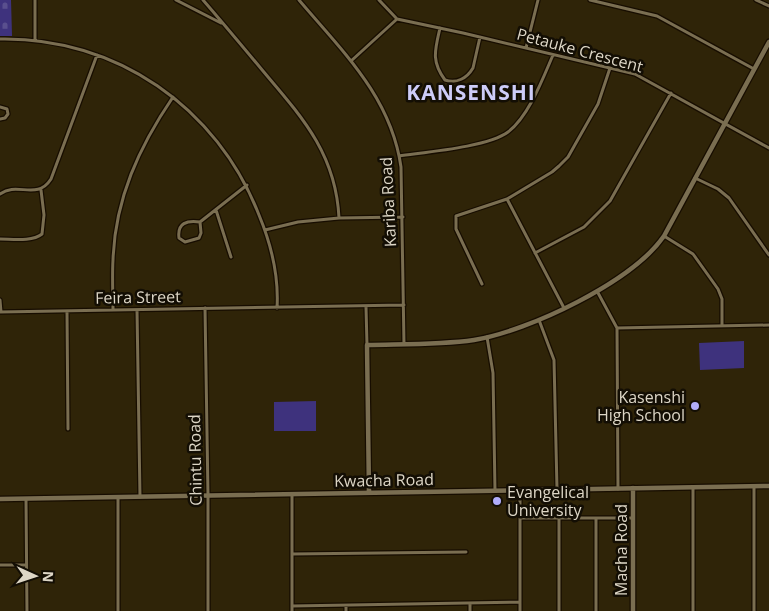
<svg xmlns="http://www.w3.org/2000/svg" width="769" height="611" viewBox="0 0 769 611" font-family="'Open Sans',sans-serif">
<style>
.cemetery{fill:url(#cemetery-stones)}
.garden{fill:#3e327d}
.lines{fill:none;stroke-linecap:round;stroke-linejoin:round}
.street-casing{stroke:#170d00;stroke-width:5.5}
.secondary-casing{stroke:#170d00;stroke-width:7}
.street{stroke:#7a6e51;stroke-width:3}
.secondary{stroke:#7a6e51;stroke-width:4.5}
.poi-dot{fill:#b1adfa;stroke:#130e04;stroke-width:2}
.labels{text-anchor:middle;stroke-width:5;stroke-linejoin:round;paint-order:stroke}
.street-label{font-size:16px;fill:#ddd6c6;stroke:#130e04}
.poi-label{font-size:16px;fill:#ddd6c6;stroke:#130e04;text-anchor:end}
.district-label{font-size:21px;font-weight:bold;letter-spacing:1px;fill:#cdccf8;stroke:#130e04}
</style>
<defs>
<pattern id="cemetery-stones" width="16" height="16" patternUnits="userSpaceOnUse" patternTransform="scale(1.25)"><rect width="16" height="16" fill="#3e327d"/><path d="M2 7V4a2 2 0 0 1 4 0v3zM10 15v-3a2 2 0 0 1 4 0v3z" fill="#594f8e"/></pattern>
</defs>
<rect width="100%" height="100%" fill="#2f2408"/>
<path class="cemetery" d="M 0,0 L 11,0 L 12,36 L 0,36 Z"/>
<path class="garden" d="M 744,341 L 744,368 L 700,370 L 699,343 Z
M 316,401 L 316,431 L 274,431 L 274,402 Z"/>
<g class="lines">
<g class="street-casing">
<path id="street" d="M 176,0 L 221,23
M 203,0 C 223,23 243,47 263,71 C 302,117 336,154 339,218
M 299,0 C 343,52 391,97 401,167 L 404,344
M 379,0 L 397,19 L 463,33 L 635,74 L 769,148
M 590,0 L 657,16 L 754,69
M 756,0 L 769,6
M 440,28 C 435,50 431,61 445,80 C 457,84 467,78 473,68 L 480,37
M 0,39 C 116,37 217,107 259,215 C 271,244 279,276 277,308
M 35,40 L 35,0
M 526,48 L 538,0
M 351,61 L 397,19
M 0,107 L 7,109 L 8,114 L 5,118 L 0,119
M 399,156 C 427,152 488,147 508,132 C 529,116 543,78 553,55
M 695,178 L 718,189 L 729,198 L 769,255
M 0,194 C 17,181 37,201 51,179 L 97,55
M 507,199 L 564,308
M 216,210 L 231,257
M 200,222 L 201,233 L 199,238 L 185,242 L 179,238 C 177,223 187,220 200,222 L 247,185
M 265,230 L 298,222 L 339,218 L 403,217
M 664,236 L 693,254 L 718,289 L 722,299 L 722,325
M 0,239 C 12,239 32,242 42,234 L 44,215 L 41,190
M 535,253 L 584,227 L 610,201 L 671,93
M 482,284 L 456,229 L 456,216 L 507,199 L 552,172 L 559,166 L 568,157 L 598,104 L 610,68
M 597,291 L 617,328 L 618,489
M 0,300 L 1,312
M 366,307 L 367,345
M 205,308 L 208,495 L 208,611
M 113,310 C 113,294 112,277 113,260 C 115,199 139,147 173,97
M 137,310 L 140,497
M 0,312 L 404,305
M 67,312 L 68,429
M 539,320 L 554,360 L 557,489
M 617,328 L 769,325
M 487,337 L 493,373 L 495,491
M 754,487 L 754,611
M 292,495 L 292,611
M 26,499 L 27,611
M 520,518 L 633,518
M 559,518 L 559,611
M 596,519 L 596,611
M 292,554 L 466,552
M 0,565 L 26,565
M 292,606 L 520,602
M 346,606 L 346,611
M 118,611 L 118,497
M 470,611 L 470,603
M 520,611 L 520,490
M 693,611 L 693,487"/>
</g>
<g class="secondary-casing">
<path id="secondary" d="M 369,493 L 367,345 C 402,344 439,345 474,340 C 529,331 632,282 664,236 L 769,42
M 0,499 L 769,486
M 633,611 L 633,488"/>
</g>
<use href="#street" class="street"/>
<use href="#secondary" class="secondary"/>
</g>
<g class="poi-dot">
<circle cx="695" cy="406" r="5"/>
<circle cx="497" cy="501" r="5"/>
</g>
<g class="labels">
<g class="street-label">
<text transform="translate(580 50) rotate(15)" y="6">Petauke Crescent</text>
<text transform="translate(388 202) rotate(-93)" y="6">Kariba Road</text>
<text transform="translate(138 297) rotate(-1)" y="6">Feira Street</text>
<text transform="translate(195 460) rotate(-91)" y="6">Chintu Road</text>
<text transform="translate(384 480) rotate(-1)" y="6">Kwacha Road</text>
<text transform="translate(621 550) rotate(-90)" y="6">Macha Road</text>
</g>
<g class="poi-label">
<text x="685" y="403">Kasenshi<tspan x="685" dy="18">High School</tspan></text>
<text x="507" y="498" text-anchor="start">Evangelical<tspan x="507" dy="18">University</tspan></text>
</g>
<g class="district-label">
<text x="471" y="100">KANSENSHI</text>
</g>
</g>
<g transform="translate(35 576) rotate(93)" stroke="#130e04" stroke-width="4" paint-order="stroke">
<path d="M0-4L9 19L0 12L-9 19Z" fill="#ddd6c6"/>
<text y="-8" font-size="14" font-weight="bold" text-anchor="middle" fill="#ddd6c6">N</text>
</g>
</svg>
